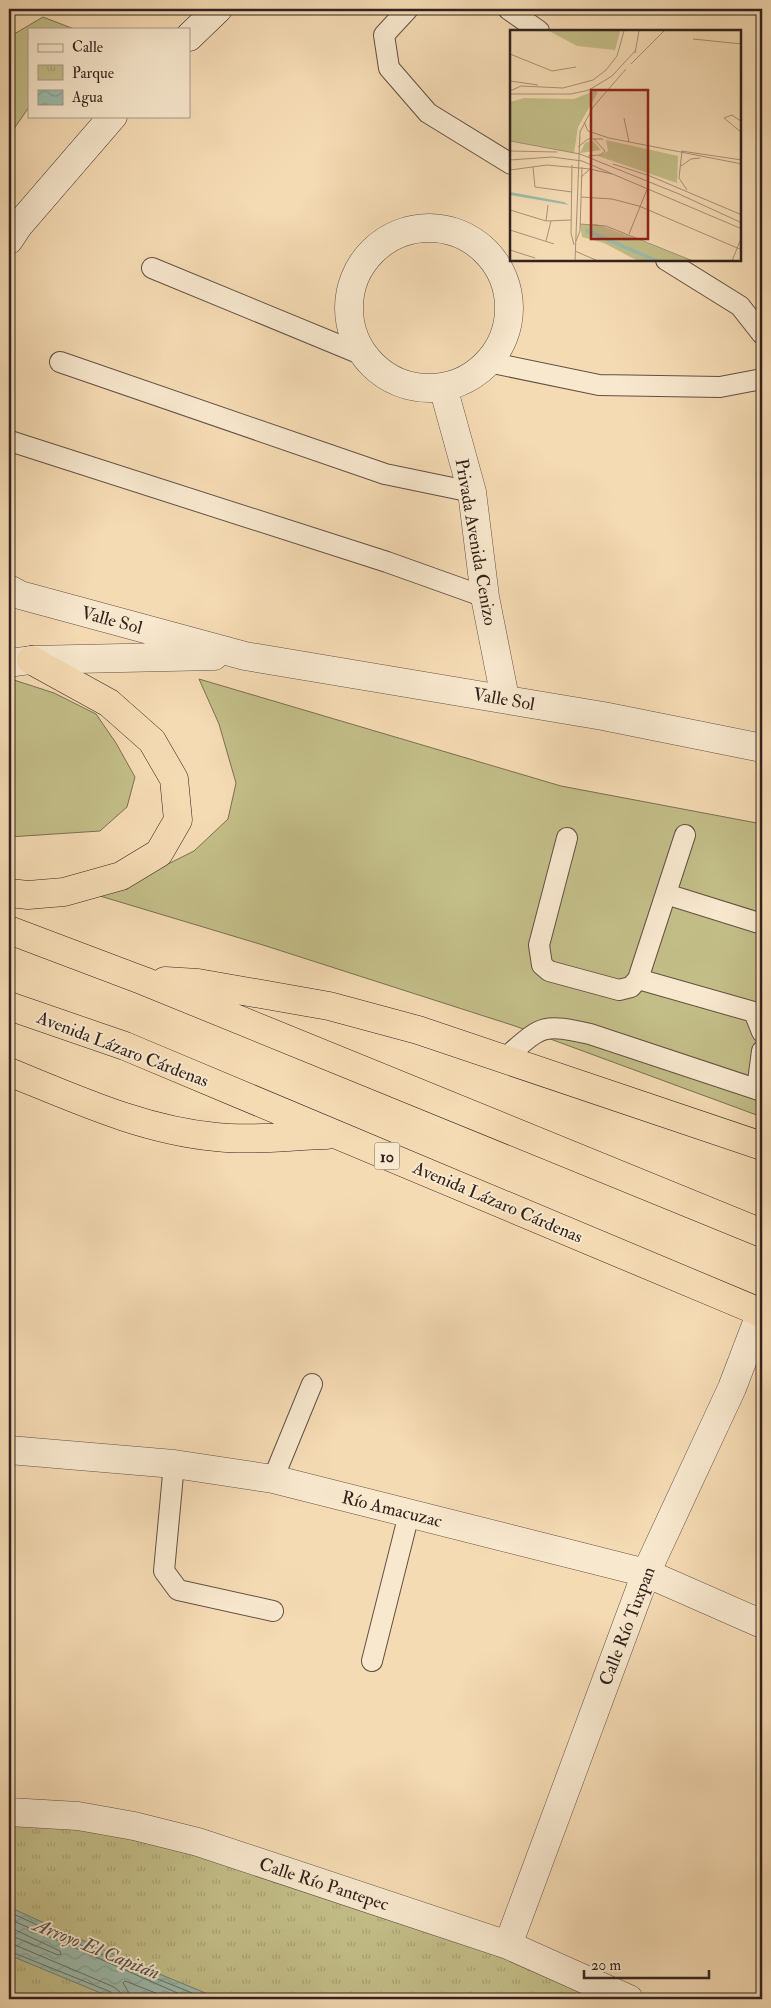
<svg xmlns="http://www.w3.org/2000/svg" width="771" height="2008" viewBox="0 0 771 2008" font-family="'IM FELL Double Pica',serif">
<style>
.green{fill:#c3be88;stroke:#7a7052}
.park{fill:url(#park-tufts);stroke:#7a7052}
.water{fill:url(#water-waves);stroke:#717e73}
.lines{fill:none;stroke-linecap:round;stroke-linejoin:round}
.shore{stroke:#666e64;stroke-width:1}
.lane-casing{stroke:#625043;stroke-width:22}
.street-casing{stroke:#625043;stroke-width:29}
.secondary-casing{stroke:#31221d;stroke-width:29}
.highway-casing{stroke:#31221d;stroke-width:29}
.lane{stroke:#f8e8ce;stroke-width:20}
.street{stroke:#f8e8ce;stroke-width:28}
.secondary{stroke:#f8e8ce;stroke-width:28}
.highway{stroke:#f5dbb4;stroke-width:28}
.labels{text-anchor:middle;stroke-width:4;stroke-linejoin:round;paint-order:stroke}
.shield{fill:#f8e8ce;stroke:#6d5d52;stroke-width:1}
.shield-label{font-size:16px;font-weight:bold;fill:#31221d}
.street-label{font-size:18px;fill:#31221d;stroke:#f8e8ce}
.water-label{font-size:19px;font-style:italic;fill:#515048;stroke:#f8e8ce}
.inset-road{fill:none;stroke:#a79178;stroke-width:1}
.view{fill:#8f2418;fill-opacity:0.15;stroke:#8f2418;stroke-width:2.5}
.inset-edge{fill:none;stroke:#31221d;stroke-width:2.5}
</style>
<defs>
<pattern id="park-tufts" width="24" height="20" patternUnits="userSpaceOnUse" patternTransform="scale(1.25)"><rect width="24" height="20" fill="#c3be88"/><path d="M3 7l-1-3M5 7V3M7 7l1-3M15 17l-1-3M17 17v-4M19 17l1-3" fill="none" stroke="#a8a375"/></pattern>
<pattern id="water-waves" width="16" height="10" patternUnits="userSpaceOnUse" patternTransform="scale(1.25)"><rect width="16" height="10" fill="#9cbbac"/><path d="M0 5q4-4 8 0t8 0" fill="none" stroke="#87a094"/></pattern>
</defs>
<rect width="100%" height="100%" fill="#f5dbb4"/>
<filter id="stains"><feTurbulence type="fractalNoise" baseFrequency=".004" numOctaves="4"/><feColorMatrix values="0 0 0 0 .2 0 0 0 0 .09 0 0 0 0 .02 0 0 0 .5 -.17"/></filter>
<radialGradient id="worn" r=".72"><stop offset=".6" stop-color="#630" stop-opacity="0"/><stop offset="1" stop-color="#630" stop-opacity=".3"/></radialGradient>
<path class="green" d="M 43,17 L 74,29 L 29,29 L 29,107 L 9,136 L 9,37 Z
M 199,679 L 561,786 L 762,824 L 762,1117 L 515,1026 L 263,945 L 90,893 L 154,871 L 194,851 L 228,819 L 236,783 L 219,724 Z
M 9,680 L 14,680 L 54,693 L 96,714 L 116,743 L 135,777 L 127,807 L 100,831 L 9,837 Z"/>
<path class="park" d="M 9,1813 L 78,1816 L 639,1999 L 9,1999 Z"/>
<path class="water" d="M 9,1907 L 140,1966 L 220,1999 L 115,1999 L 9,1955 Z"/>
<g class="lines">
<path class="shore" d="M 9,1912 L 138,1971 L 207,1999
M 9,1919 L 191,1999
M 9,1927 L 60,1951 L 61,1954 L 58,1955 L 17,1938 L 9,1937
M 9,1944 L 15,1945 L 114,1987 L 120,1992 L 121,1999
M 9,1951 L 111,1992 L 115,1999
M 129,1999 L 128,1991 L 123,1983 L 125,1981 L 171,1999"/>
<g class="lane-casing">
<path id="lane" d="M 408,9 L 384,35 L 389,68 L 428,113 L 511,164
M 508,9 L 539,31
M 666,260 L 740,306 L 762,334
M 152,268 L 363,355
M 60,362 L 385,474 L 472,492
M 488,362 L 599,385 L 720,387 L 762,379
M 10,441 L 387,562 L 485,597
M 567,838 L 539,945 L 542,965 L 549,971 L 619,990 L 631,987 L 638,979 L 685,835
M 666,894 L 762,924
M 638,979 L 754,1012 L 762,1032
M 505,1058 C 542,1026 541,1023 590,1034 L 762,1091
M 757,1089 L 762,1051
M 174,1464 L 164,1571 L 178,1590 L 273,1611
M 273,1479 L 312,1384
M 372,1661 L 409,1514"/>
</g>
<g class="street-casing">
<path id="street" d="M349 308a80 80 0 1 1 160 0a80 80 0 1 1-160 0Z
M 443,387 L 472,492 L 485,597 L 505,698
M 9,589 L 20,595 L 245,656 L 603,716 L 762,748
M 9,663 L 31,660 L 214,656
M 9,1450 L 174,1464 L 273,1479 L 646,1573 L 762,1624
M 9,1812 L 78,1816 L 134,1826 L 198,1842 L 508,1945 L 629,1999
M 508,1945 L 646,1573 L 732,1388 L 761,1312"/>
</g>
<g class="secondary-casing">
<path id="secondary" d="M 189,37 L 218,9
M 9,240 L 19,225 L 113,116"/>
</g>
<g class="highway-casing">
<path id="highway" d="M 9,893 L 28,895 L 64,892 L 121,876 L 159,853 L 178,820 L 174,779 L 152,741 L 109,703 L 31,660
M 9,930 L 144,981 L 762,1233
M 165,981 L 198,983 L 329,1006 L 418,1030 L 762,1146
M 9,1006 L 125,1046 L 762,1313
M 9,1072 C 76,1099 142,1130 216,1137 C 252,1141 289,1136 326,1135"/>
</g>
<use href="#lane" class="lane"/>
<use href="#street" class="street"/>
<use href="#secondary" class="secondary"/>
<use href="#highway" class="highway"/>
</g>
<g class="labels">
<rect class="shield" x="374.5" y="1142.5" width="25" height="27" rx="4"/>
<g class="shield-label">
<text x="387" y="1162">10</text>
</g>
<g class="street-label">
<text transform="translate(476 542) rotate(80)" y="6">Privada Avenida Cenizo</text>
<text transform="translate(112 620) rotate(15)" y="6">Valle Sol</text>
<text transform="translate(504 699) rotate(10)" y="6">Valle Sol</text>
<text transform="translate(123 1049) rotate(21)" y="6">Avenida Lázaro Cárdenas</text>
<text transform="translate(498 1202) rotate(23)" y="6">Avenida Lázaro Cárdenas</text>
<text transform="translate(392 1509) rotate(14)" y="6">Río Amacuzac</text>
<text transform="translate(627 1626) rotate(-69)" y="6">Calle Río Tuxpan</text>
<text transform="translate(324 1884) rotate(18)" y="6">Calle Río Pantepec</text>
</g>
<g class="water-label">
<text transform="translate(97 1948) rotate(22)" y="7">Arroyo El Capitán</text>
</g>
</g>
<g transform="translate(510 30)">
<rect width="231" height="231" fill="#f5dbb4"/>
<path d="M 84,61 L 88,62 L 68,97 L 64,123 L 0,111 L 0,72 L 14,68 L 64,69 ZM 82,110 L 91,120 L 70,123 L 75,113 ZM 96,110 L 168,126 L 167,153 L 88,126 L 98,121 Z" fill="#c3be88"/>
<path d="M 39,1 L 110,1 L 110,2 L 105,20 L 67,16 Z" fill="#c3be88"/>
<path d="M 70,194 L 87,194 L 184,231 L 128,231 L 94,213 L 72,207 Z" fill="#c3be88"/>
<path d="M 0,162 L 54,172 L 59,175 L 0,165 ZM 76,198 L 140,226 L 152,231 L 138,229 L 75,202 Z" fill="#9cbbac"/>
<path class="inset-road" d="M 183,9 L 232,14M 125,23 L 129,1M 0,24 L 42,41 L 66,37M 121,34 L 154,1M 0,51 L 28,55M 0,61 L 11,56 L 53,58 L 83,50 L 96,40 L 107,26 L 114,1M 0,64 L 61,64 L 79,60 L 102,46 L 125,21M 114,88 L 119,112M 74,92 L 78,101 L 99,108 L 232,134M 232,92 L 222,85 L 214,88 L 232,103M 0,111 L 70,124 L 169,164 L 232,193M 68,117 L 78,109 L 93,109M 0,121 L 47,122M 171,121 L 232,130M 172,121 L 169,148 L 177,160M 78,126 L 90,125 L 95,121 L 84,109M 0,130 L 42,127 L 72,131 L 232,199M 103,134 L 140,146 L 232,185M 62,135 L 61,203 L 64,215M 171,136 L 181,129 L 190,128M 23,137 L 25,157 L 62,162M 0,140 L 37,135 L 80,139M 71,147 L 80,139 L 102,144M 71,167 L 102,169 L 129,176 L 232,220M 0,180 L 36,191 L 61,190M 36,191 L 38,175M 70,194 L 96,196 L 183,231M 0,200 L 44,214M 119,204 L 138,157M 36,211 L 41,191M 66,211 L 70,201 L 72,137M 0,220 L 25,228M 65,221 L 88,231M 65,231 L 70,102 L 83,77 L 116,39M 222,231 L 232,206"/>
<path class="view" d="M 81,60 L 138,60 L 138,209 L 81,209 Z"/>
<rect width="231" height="231" class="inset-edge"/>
</g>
<rect width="771" height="2008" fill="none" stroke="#f5dbb4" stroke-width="30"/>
<rect x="10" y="10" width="751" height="1988" fill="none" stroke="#31221d" stroke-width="2.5"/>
<rect x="15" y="15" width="741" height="1978" fill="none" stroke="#31221d"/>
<rect x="28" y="28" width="162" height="90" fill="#f8e8ce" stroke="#a89987"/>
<rect x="38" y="44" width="25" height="8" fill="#f8e8ce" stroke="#a89987"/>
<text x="72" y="52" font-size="15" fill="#31221d">Calle</text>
<rect x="38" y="65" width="25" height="15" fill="url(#park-tufts)" stroke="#a89987"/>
<text x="72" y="78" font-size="15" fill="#31221d">Parque</text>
<rect x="38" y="90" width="25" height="15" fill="url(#water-waves)" stroke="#a89987"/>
<text x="72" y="102" font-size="15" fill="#31221d">Agua</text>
<path d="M584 1970v8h125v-8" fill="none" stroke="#31221d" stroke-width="2.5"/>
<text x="591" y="1970" font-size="15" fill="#31221d" stroke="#f8e8ce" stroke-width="4" paint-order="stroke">20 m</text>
<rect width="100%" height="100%" filter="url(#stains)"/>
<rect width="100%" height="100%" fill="url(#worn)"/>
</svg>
